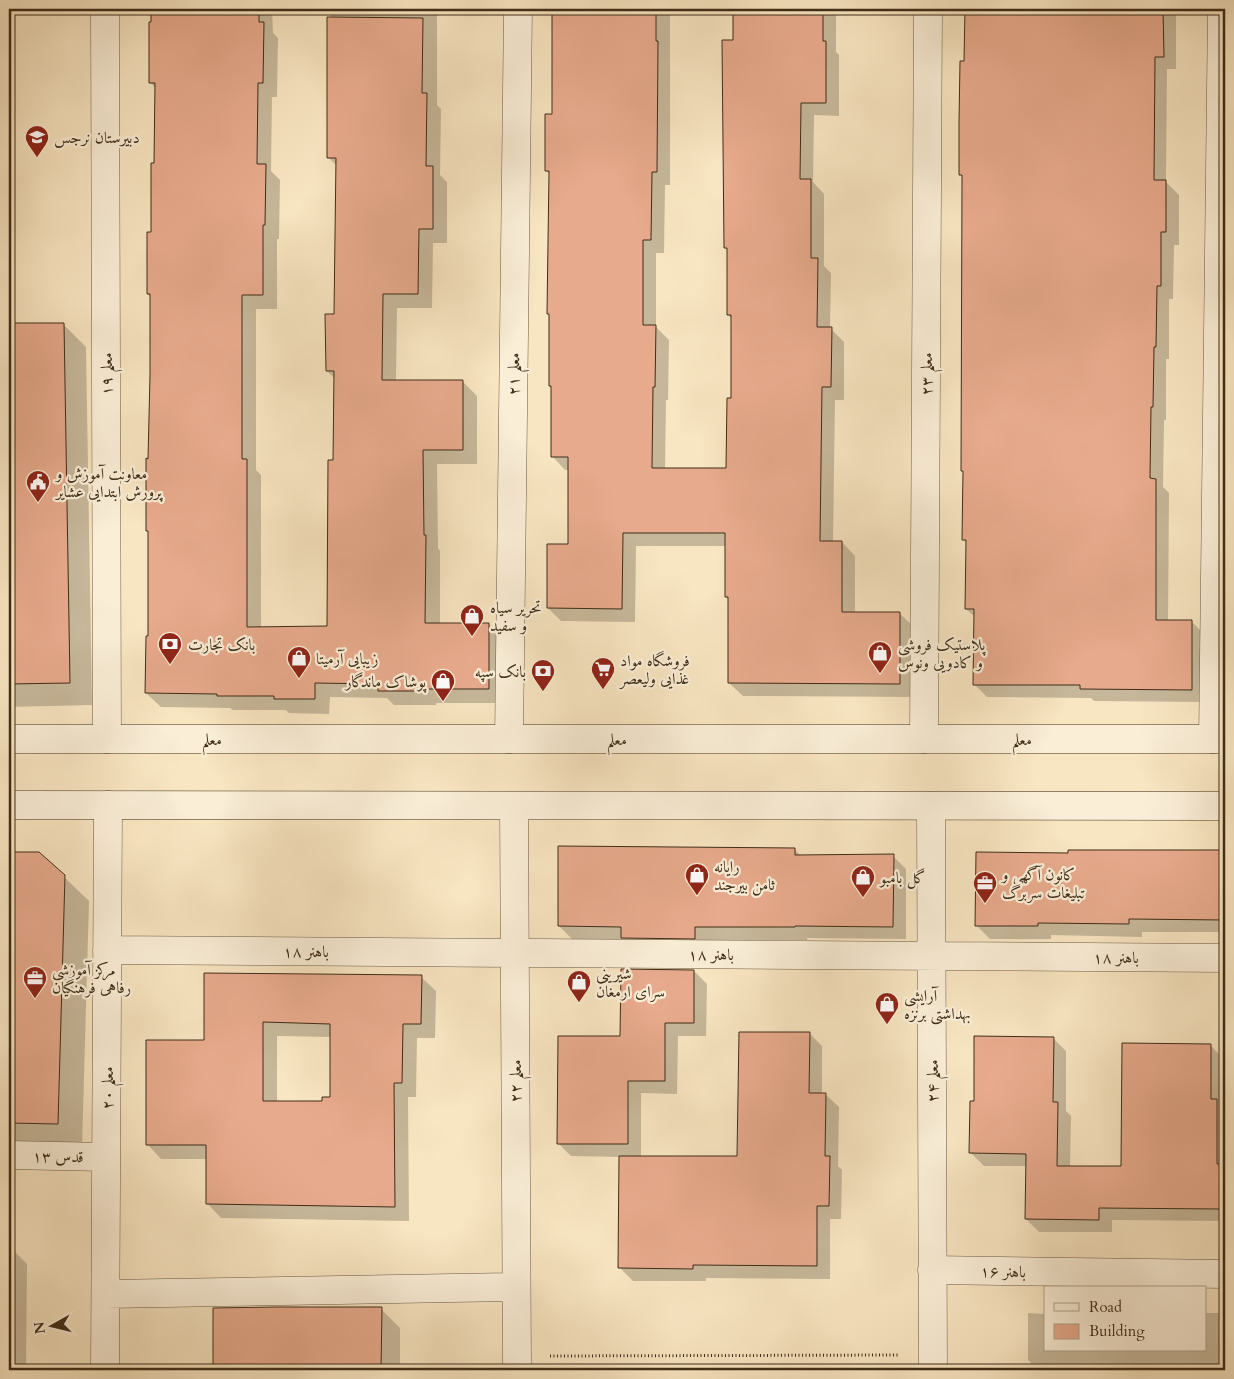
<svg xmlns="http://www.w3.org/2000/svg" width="1234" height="1379" viewBox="0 0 1234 1379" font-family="Cardo,Amiri,serif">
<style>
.shadow{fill:#0003;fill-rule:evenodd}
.building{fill:#e7aa8c;stroke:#3f2d18;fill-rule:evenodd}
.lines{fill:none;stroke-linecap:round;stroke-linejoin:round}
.street-casing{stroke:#6d5b42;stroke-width:29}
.secondary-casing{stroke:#3f2d18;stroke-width:29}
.path{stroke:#3f2d18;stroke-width:3;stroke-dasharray:1 2.5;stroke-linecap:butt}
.street{stroke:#faeed7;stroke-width:28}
.secondary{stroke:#faeed7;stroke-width:28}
.labels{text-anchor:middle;stroke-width:4.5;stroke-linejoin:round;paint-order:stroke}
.poi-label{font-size:16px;fill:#3f2d18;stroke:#faeed7;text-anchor:start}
.street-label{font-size:16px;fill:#3f2d18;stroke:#faeed7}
</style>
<rect width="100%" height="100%" fill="#f8e5c1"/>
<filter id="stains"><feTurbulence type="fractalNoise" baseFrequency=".004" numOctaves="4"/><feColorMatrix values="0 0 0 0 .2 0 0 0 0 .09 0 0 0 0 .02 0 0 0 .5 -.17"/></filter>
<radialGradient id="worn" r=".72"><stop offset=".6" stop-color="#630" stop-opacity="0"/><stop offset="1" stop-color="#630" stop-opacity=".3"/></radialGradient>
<path class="shadow" d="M 9,9 L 11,9 L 10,325 L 63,324 L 86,347 L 92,705 L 9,707 Z
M 153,9 L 272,9 L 273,33 L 278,38 L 277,97 L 272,97 L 271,171 L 280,180 L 279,239 L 277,239 L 277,309 L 256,309 L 256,470 L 261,475 L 261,628 L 328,627 L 334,461 L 335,379 L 327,371 L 335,316 L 337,166 L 328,157 L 331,9 L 437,9 L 437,105 L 441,109 L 440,175 L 447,182 L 447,243 L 433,243 L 432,308 L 397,308 L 396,381 L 463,382 L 477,396 L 477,464 L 437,464 L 438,548 L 440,551 L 440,624 L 489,624 L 503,639 L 503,703 L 436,703 L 436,705 L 394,705 L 387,698 L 330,697 L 329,714 L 289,713 L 286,710 L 233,710 L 230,708 L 161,707 L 146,693 L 149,637 L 151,297 L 148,294 L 156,165 L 156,89 L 150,82 Z
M 554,9 L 670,9 L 670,185 L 665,185 L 664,253 L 656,253 L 656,327 L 669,340 L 668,400 L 666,400 L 665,469 L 728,470 L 732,399 L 732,319 L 728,315 L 728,251 L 725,247 L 734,9 L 836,9 L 836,52 L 839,55 L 839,116 L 814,115 L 813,182 L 824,194 L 824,266 L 831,273 L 830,328 L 844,342 L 844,400 L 835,400 L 833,542 L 842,542 L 855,556 L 855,613 L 899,613 L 913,626 L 913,697 L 743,696 L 729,683 L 729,600 L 726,597 L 726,546 L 636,546 L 635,622 L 561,621 L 548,608 L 569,545 L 569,470 L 565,470 L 552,456 L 552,388 L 550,386 L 551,316 L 548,313 L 550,174 L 546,171 L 554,115 Z
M 966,9 L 1171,9 L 1176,14 L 1176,69 L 1167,69 L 1166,182 L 1179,195 L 1179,245 L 1174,245 L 1173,299 L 1169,299 L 1169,359 L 1166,359 L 1166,420 L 1164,420 L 1163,487 L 1169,493 L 1168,621 L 1192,622 L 1205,635 L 1205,702 L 1094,701 L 1091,698 L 987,697 L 974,684 L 975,617 L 966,609 L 967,543 L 963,539 L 964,472 L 962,470 L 963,177 L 960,174 Z
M 794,849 L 801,856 L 893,856 L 906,869 L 906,939 L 807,938 L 807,940 L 707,940 L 707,951 L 636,951 L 624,939 L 572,939 L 559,926 Z
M 1069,851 L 1225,851 L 1225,932 L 1142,932 L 1142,937 L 1051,935 L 1051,939 L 990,939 L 977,926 L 1069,854 Z
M 9,853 L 39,853 L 89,901 L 82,1148 L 9,1147 Z
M 694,971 L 707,984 L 706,1036 L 678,1036 L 677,1094 L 641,1093 L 641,1157 L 738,1157 L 809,1033 L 822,1046 L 822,1094 L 825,1094 L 839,1107 L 838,1166 L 842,1170 L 841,1219 L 830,1219 L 830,1279 L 706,1278 L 706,1281 L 633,1281 L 620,1268 L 620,1157 L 571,1156 L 558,1143 L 621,1037 Z
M 205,974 L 421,977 L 436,991 L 435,1038 L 417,1038 L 416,1097 L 408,1097 L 409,1221 L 221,1218 L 207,1203 L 207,1159 L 161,1159 L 147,1144 L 205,1042 ZM 277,1036 L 332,1037 L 331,1099 L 324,1102 L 277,1102 Z
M 1053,1038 L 1066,1051 L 1066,1111 L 1071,1116 L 1070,1167 L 1122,1168 L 1210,1045 L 1223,1058 L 1225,1221 L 1112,1220 L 1112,1232 L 1039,1232 L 1026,1219 L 1027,1166 L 984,1166 L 971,1153 L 976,1102 Z
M 9,1251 L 14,1251 L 27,1264 L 26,1370 L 9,1370 Z
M 215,1309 L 381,1309 L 400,1328 L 400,1370 L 214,1370 Z
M 1028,1313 L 1045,1314 L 1045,1350 L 1205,1350 L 1205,1313 L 1219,1313 L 1225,1319 L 1225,1370 L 1031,1370 L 1031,1363 L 1028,1360 Z
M 617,1367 L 689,1368 L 691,1370 L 617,1370 Z"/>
<path class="building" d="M 151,9 L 259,9 L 259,22 L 264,22 L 263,83 L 258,83 L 257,164 L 266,164 L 265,225 L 263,225 L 263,295 L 242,295 L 242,459 L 247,459 L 247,627 L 327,626 L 328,460 L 333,460 L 334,371 L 326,371 L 325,314 L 334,314 L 336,158 L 327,158 L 327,17 L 423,18 L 422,93 L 427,93 L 426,166 L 433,166 L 433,229 L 419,229 L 418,294 L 383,294 L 382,380 L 463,380 L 463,450 L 423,450 L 424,535 L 426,535 L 425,623 L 489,623 L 489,689 L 422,689 L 422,691 L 378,691 L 378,684 L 315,683 L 315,699 L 274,699 L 274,696 L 217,696 L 217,694 L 145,693 L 146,636 L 148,636 L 148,531 L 146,531 L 146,458 L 148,459 L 150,375 L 150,294 L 147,294 L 147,232 L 151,232 L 151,163 L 154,163 L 155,83 L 149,83 L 149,22 L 151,22 Z
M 552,9 L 656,9 L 656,41 L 658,41 L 657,172 L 652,172 L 651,240 L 643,240 L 643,325 L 656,325 L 655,387 L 653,387 L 652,468 L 726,468 L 727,398 L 731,398 L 731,315 L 727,315 L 727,248 L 724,248 L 722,40 L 733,40 L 733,9 L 823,9 L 823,41 L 826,41 L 826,103 L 801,103 L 800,179 L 811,179 L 811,258 L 818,258 L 817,327 L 832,327 L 831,387 L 822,387 L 820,541 L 842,541 L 842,612 L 900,612 L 900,684 L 728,683 L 728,597 L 725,597 L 725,533 L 623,533 L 622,609 L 547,608 L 547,544 L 568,544 L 568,457 L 551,457 L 551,386 L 549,386 L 549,314 L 547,314 L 549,171 L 545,171 L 545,114 L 552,114 Z
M 965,9 L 1163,9 L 1164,57 L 1155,57 L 1154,180 L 1166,180 L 1166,232 L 1161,232 L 1161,286 L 1157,286 L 1156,347 L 1154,347 L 1153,407 L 1151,407 L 1150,478 L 1156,479 L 1156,620 L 1192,620 L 1192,690 L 1080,689 L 1080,685 L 973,685 L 974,609 L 965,609 L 966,540 L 962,540 L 963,471 L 961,471 L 962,175 L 959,175 L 959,123 L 960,61 L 964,61 Z
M 9,323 L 64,323 L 70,683 L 9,684 Z
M 558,846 L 795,848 L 795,855 L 894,854 L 893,927 L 795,926 L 795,927 L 695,927 L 695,939 L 621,938 L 621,927 L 558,926 Z
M 1068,850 L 1225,850 L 1225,920 L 1129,919 L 1129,924 L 1038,923 L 1038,926 L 975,926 L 976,852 L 1068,853 Z
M 9,852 L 39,852 L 65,875 L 58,1124 L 9,1123 Z
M 621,969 L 694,970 L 694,1023 L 665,1023 L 665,1081 L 628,1081 L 628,1144 L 557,1144 L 558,1036 L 620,1036 Z
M 204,973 L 422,975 L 421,1024 L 403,1024 L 402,1083 L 394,1083 L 395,1207 L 206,1204 L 206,1145 L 146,1145 L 146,1040 L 204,1040 ZM 263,1022 L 330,1024 L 330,1097 L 322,1097 L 322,1101 L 263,1101 Z
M 739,1032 L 810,1032 L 809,1093 L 826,1093 L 825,1156 L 830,1156 L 829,1206 L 817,1206 L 817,1266 L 693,1265 L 693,1269 L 618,1268 L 619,1156 L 737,1156 Z
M 974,1036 L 1054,1037 L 1053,1102 L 1058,1102 L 1057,1166 L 1121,1166 L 1122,1043 L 1211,1044 L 1211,1099 L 1217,1099 L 1217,1164 L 1221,1164 L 1220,1209 L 1099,1208 L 1099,1220 L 1025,1219 L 1026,1154 L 969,1153 L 970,1101 L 974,1101 Z
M 276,1307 L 382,1307 L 381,1370 L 213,1370 L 213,1308 Z"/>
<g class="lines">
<g class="street-casing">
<path id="street" d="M 105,9 L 107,739
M 509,739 L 518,9
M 924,739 L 928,9
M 1213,739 L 1222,9
M 514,806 L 517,1370
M 931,806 L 933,1370
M 107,950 L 1225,958
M 9,1155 L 106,1157
M 932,1270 L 1225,1274
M 106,1294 L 516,1287
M 105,1370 L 108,805"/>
</g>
<g class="secondary-casing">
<path id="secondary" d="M 9,739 L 1225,739
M 9,805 L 1225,806"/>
</g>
<path class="path" d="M 550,1356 L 899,1355"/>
<use href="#street" class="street"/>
<use href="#secondary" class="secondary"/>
</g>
<defs>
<g id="school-pin" transform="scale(1.25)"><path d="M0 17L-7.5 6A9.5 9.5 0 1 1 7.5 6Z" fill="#8f2418" stroke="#faeed7"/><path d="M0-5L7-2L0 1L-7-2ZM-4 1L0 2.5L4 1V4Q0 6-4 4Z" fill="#fff"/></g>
<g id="civic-pin" transform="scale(1.25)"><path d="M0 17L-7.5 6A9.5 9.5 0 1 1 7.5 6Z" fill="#8f2418" stroke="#faeed7"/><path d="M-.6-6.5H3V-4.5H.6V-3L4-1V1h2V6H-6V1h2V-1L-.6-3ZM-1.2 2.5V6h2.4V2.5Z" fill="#fff"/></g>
<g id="shop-pin" transform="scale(1.25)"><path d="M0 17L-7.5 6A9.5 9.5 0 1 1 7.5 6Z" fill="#8f2418" stroke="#faeed7"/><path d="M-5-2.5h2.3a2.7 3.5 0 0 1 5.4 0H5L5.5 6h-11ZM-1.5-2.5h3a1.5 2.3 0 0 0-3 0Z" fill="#fff"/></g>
<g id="bank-pin" transform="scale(1.25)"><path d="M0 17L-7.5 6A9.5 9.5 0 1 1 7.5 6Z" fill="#8f2418" stroke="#faeed7"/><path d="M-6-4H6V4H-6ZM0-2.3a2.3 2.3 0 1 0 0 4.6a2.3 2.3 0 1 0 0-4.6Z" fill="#fff"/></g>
<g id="supermarket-pin" transform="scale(1.25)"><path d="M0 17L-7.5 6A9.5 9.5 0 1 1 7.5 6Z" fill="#8f2418" stroke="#faeed7"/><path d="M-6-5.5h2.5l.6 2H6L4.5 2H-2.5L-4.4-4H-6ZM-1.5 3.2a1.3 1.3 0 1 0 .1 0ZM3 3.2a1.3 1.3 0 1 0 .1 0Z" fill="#fff"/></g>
<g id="office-pin" transform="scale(1.25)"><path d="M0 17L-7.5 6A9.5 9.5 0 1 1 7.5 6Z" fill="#8f2418" stroke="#faeed7"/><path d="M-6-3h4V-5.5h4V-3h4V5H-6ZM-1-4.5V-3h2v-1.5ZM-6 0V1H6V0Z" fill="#fff"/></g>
</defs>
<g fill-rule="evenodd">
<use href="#school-pin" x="37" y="137"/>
<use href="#civic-pin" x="38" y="482"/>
<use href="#shop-pin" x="472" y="616"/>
<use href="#bank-pin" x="170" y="644"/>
<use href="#shop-pin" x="880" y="653"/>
<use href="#shop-pin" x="299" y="658"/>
<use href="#supermarket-pin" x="603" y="669"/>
<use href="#bank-pin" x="543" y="671"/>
<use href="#shop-pin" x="443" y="681"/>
<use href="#shop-pin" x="697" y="875"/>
<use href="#shop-pin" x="863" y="877"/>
<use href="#office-pin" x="985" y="883"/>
<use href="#office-pin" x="35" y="978"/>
<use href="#shop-pin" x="579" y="982"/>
<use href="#shop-pin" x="887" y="1004"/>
</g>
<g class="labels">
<g class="poi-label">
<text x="54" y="143">دبیرستان نرجس</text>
<text x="56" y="479">معاونت آموزش و<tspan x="56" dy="18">پرورش ابتدایی عشایر</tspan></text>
<text x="490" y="613">تحریر سیاه<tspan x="490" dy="18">و سفید</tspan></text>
<text x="188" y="650">بانک تجارت</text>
<text x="898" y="650">پلاستیک فروشی<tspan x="898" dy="18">و کادویی ونوس</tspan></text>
<text x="316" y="664">زیبایی آرمیتا</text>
<text x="620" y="666">فروشگاه مواد<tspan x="620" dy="18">غذایی ولیعصر</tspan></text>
<text x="526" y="677" text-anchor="end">بانک سپه</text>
<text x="426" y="687" text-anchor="end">پوشاک ماندگار</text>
<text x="714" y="872">رایانه<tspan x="714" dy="18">ثامن بیرجند</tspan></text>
<text x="1002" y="880">کانون آگهی و<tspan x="1002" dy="18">تبلیغات سربرگ</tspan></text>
<text x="880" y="883">گل بامبو</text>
<text x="52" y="975">مرکز آموزشی<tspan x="52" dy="18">رفاهی فرهنگیان</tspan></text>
<text x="596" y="979">شیرینی<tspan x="596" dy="18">سرای ارمغان</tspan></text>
<text x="904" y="1001">آرایشی<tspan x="904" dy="18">بهداشتی برنزه</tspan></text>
</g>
<g class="street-label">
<text transform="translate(106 374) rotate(-90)" y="6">معلم ۱۹</text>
<text transform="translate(513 374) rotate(-89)" y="6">معلم ۲۱</text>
<text transform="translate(926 374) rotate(-90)" y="6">معلم ۲۳</text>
<text x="212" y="745">معلم</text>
<text x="617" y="745">معلم</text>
<text x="1022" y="745">معلم</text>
<text x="306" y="957">باهنر ۱۸</text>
<text x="711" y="960">باهنر ۱۸</text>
<text x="1116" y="963">باهنر ۱۸</text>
<text transform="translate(515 1081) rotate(-90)" y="6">معلم ۲۲</text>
<text transform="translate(932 1081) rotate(-90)" y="6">معلم ۲۴</text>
<text transform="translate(107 1088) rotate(-90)" y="6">معلم ۲۰</text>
<text transform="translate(58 1156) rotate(1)" y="6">قدس ۱۳</text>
<text transform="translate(1003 1271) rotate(1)" y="6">باهنر ۱۶</text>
</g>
</g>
<rect width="1234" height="1379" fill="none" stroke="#f8e5c1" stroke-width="30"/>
<rect x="10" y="10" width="1214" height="1359" fill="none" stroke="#3f2d18" stroke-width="2.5"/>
<rect x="15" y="15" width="1204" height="1349" fill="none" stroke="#3f2d18"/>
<rect x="1044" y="1286" width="162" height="65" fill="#faeed7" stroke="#afa18b"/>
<rect x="1054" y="1303" width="25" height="8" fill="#faeed7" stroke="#afa18b"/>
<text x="1089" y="1312" font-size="15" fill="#3f2d18">Road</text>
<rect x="1054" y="1324" width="25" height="15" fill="#e7aa8c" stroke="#afa18b"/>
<text x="1089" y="1336" font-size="15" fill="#3f2d18">Building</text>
<g transform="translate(52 1326) rotate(262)" stroke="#faeed7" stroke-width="4" paint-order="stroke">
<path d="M0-4L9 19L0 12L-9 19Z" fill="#3f2d18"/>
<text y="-8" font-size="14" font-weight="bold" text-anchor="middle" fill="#3f2d18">N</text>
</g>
<rect width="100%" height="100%" filter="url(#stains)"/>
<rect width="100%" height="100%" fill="url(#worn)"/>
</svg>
